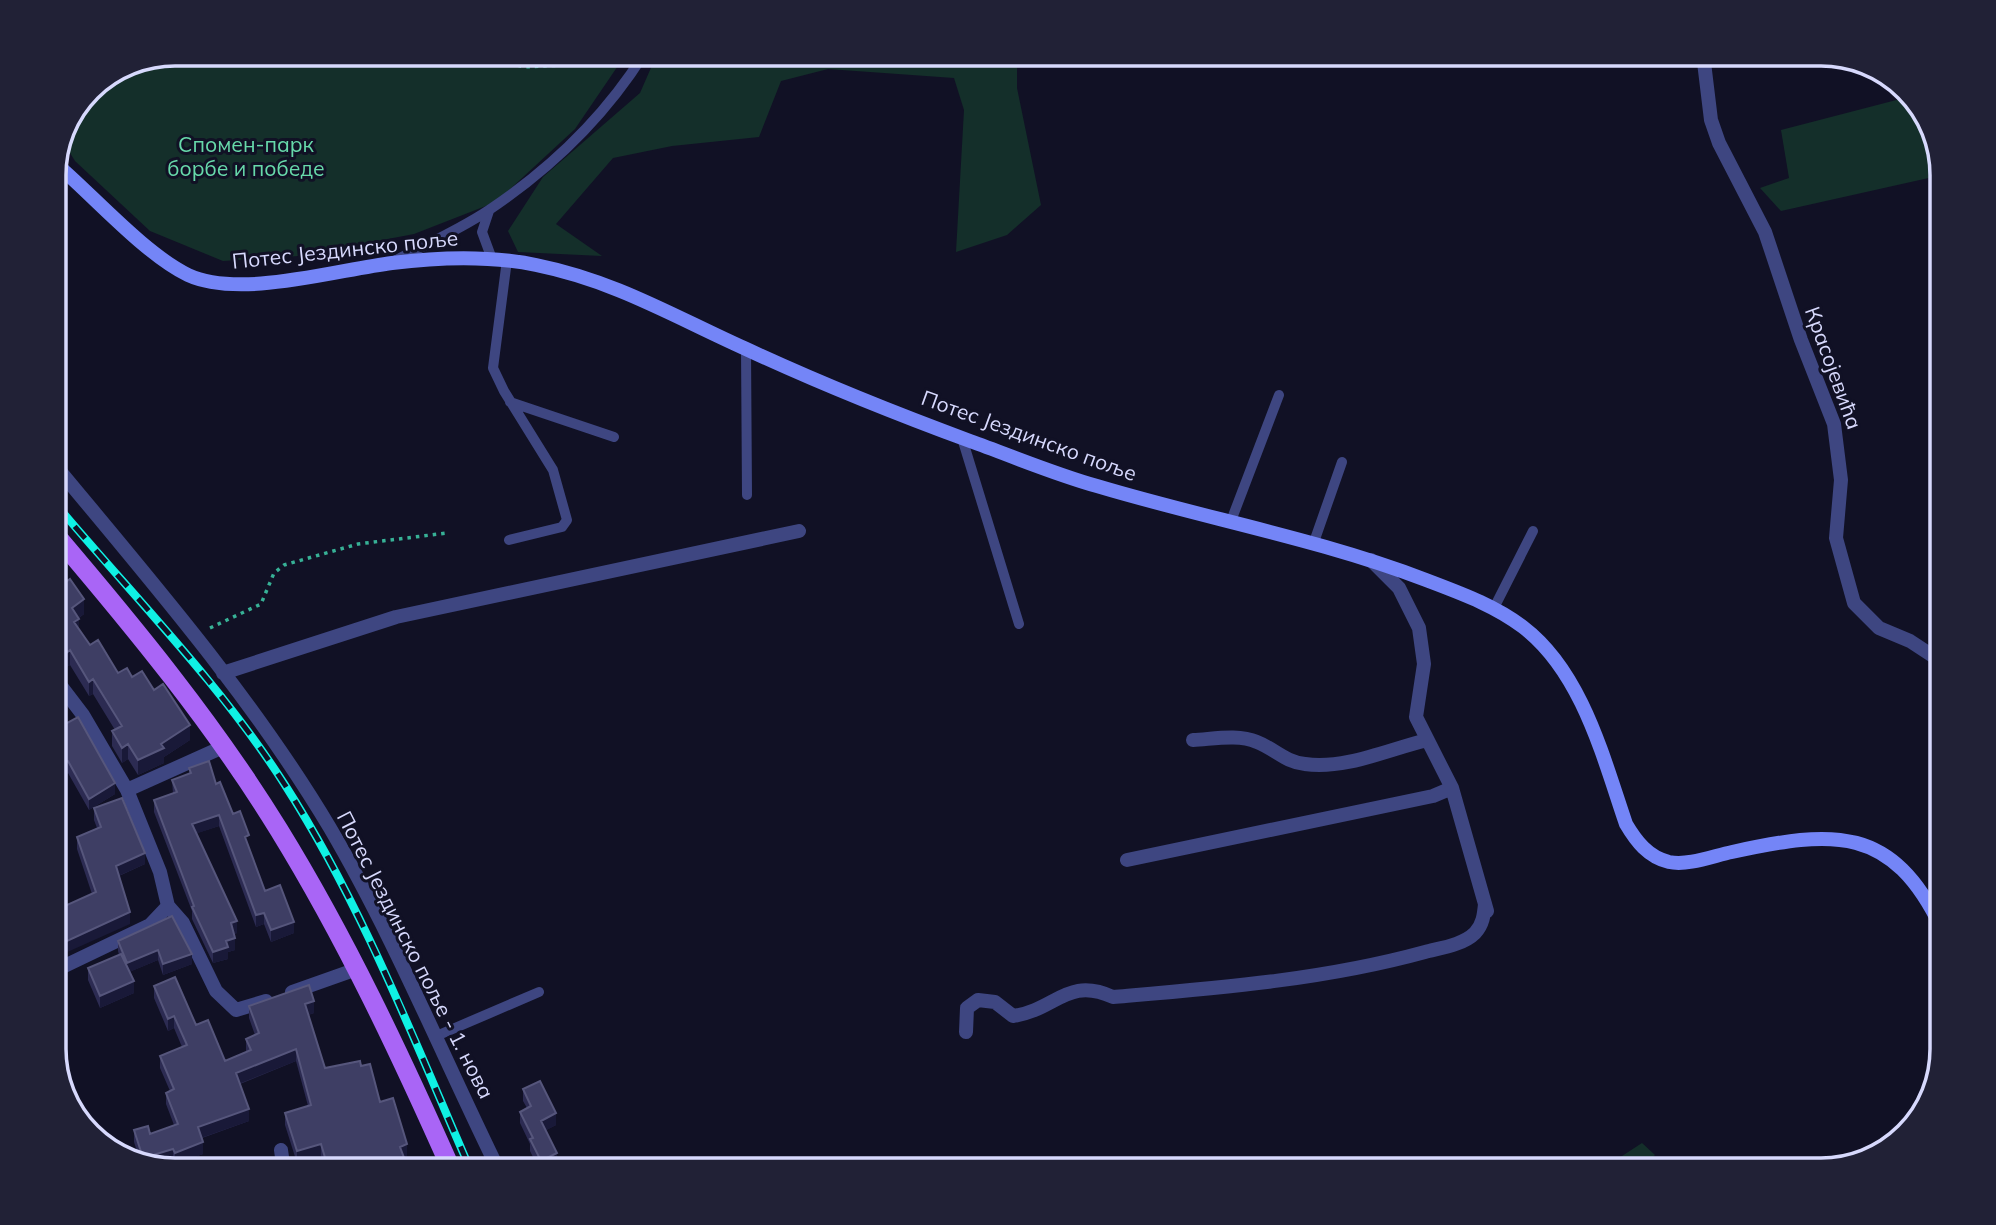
<svg xmlns="http://www.w3.org/2000/svg" width="1996" height="1225" viewBox="0 0 1996 1225" font-family="Mulish,sans-serif">
<style>
.green{fill:#142f2a}
.lines{fill:none;stroke-linecap:round;stroke-linejoin:round}
.path{stroke:#37b196;stroke-width:3.5;stroke-dasharray:3.5 5;stroke-linecap:butt}
.service{stroke:#3e4681;stroke-width:10}
.minor{stroke:#3e4681;stroke-width:14}
.secondary{stroke:#7485f7;stroke-width:14}
.primary{stroke:#a965f6;stroke-width:19}
.rail-casing{stroke:#0ff1e4;stroke-width:8}
.rail{stroke:#111125;stroke-width:5;stroke-dasharray:16;stroke-linecap:butt}
.wall{fill:#2c2b52}
.shaded-wall{fill:#191938}
.building{fill:#3e3e64;stroke:#56567c;stroke-width:2}
.labels{text-anchor:middle;stroke-width:6;stroke-linejoin:round;paint-order:stroke}
.park-label{font-size:21px;fill:#67d9aa;stroke:#111125}
.street-label{font-size:21px;fill:#d7d9fd;stroke:#111125}
.rim{fill:none;stroke:#d7d9fd;stroke-width:3.5}
</style>
<rect width="100%" height="100%" fill="#111125"/>
<path class="green" d="M 176,54 L 626,54 L 575,129 L 496,202 L 414,234 L 298,256 L 223,261 L 150,231 L 75,161 L 65,145 L 90,90 L 130,63 Z
M 657,54 L 1017,54 L 1017,88 L 1041,205 L 1007,235 L 956,252 L 964,110 L 954,78 L 828,69 L 781,81 L 759,137 L 672,146 L 613,158 L 556,224 L 602,256 L 518,252 L 508,231 L 543,177 L 640,93 Z
M 1908,97 L 1925,115 L 1942,175 L 1781,211 L 1760,188 L 1789,178 L 1781,130 Z
M 1642,1143 L 1655,1155 L 1639,1171 L 1599,1171 Z"/>
<g class="lines">
<path class="path" d="M 486,54 L 523,67 L 624,62
M 210,628 L 261,604 L 274,573 L 284,565 L 358,544 L 447,533"/>
<path class="service" d="M 489,211 L 482,232 L 492,259
M 507,260 L 493,368 L 504,391 L 553,470 L 567,520 L 562,527 L 509,540
M 394,261 C 425,245 459,230 489,210 C 550,169 605,116 644,54
M 746,349 L 747,495
M 510,402 L 614,437
M 962,438 L 1019,624
M 1231,521 L 1279,395
M 1314,542 L 1342,462
M 1494,608 L 1533,531
M 434,1037 L 539,992"/>
<path class="minor" d="M 1703,54 L 1711,120 L 1719,143 L 1765,232 L 1801,340 L 1834,424 L 1841,480 L 1836,538 L 1854,603 L 1879,628 L 1910,641 L 1942,662
M 54,464 C 151,581 252,697 330,828 C 394,937 443,1057 499,1171
M 1371,560 L 1399,588 L 1419,628 L 1424,664 L 1416,717 L 1452,788 L 1487,911
M 223,673 L 396,617 L 799,531
M 54,677 L 83,715 L 127,790 L 160,872 L 168,906 L 183,923 L 216,991 L 236,1010 L 266,1001
M 1193,740 C 1214,739 1238,734 1257,742 C 1275,749 1285,762 1305,764 C 1344,770 1390,749 1427,740
M 127,790 L 223,747
M 1127,860 L 1433,796 L 1452,788
M 54,971 L 150,925 L 168,906
M 292,992 L 357,969
M 966,1032 L 967,1008 L 978,1000 L 995,1002 L 1013,1016 C 1056,1010 1067,976 1113,997 C 1218,988 1323,980 1425,952 C 1440,948 1463,945 1475,933 C 1483,925 1484,914 1485,904
M 281,1150 L 284,1171"/>
<path class="secondary" d="M 57,162 L 64,171 C 99,202 147,255 188,275 C 240,299 336,270 392,263 C 440,257 488,255 536,265 C 615,281 673,316 744,348 C 817,382 894,413 970,441 C 1012,456 1054,474 1097,486 C 1207,519 1319,539 1426,580 C 1460,593 1494,605 1523,627 C 1582,672 1603,757 1626,824 C 1636,841 1648,857 1669,862 C 1688,866 1713,856 1732,852 C 1833,830 1892,824 1942,929"/>
<path class="primary" d="M 54,533 C 134,627 214,724 279,830 C 346,939 400,1054 452,1171"/>
<g class="rail-casing">
<path id="rail" d="M 54,502 C 132,595 220,683 285,785 C 362,905 414,1040 471,1171"/>
</g>
<use href="#rail" class="rail"/>
</g>
<path class="wall" d="M 54,580 L 59,587 L 84,614 L 79,618 L 79,630 L 90,645 L 118,673 L 132,677 L 154,690 L 190,740 L 164,757 L 164,763 L 138,775 L 128,759 L 122,763 L 112,746 L 112,731 L 115,730 L 93,694 L 89,696 L 70,665 L 65,668 L 54,653 Z
M 54,722 L 58,728 L 115,794 L 89,810 L 68,773 L 54,781 Z
M 189,768 L 216,784 L 249,847 L 265,891 L 294,933 L 271,942 L 264,924 L 256,927 L 219,826 L 197,833 L 237,933 L 234,934 L 235,950 L 228,952 L 228,959 L 213,963 L 192,919 L 192,911 L 154,812 L 154,800 L 173,794 L 172,780 L 189,774 Z
M 94,808 L 145,864 L 119,876 L 130,924 L 65,906 L 92,894 L 77,849 L 77,837 L 97,828 L 94,820 Z
M 172,916 L 192,964 L 163,975 L 158,960 L 129,972 L 134,993 L 100,1008 L 88,980 L 88,968 L 119,955 L 118,951 L 118,941 Z
M 154,986 L 196,1025 L 225,1061 L 246,1052 L 246,1039 L 255,1035 L 249,1018 L 249,1006 L 314,1013 L 308,1015 L 325,1068 L 361,1066 L 407,1156 L 404,1157 L 409,1171 L 326,1171 L 321,1156 L 297,1163 L 285,1125 L 285,1113 L 308,1106 L 296,1061 L 240,1084 L 249,1121 L 202,1138 L 203,1154 L 175,1164 L 173,1160 L 157,1166 L 140,1161 L 134,1142 L 134,1130 L 150,1134 L 174,1125 L 166,1104 L 166,1093 L 170,1091 L 160,1068 L 160,1056 L 182,1047 L 174,1028 L 168,1031 L 154,998 Z
M 523,1089 L 556,1125 L 546,1130 L 557,1165 L 546,1171 L 540,1171 L 530,1151 L 530,1144 L 520,1123 L 520,1112 L 527,1108 L 523,1101 Z"/>
<path class="shaded-wall" d="M 84,599 L 84,614 L 72,623 L 72,608 Z
M 79,619 L 79,633 L 74,622 Z
M 70,650 L 70,665 L 65,668 L 65,654 Z
M 93,679 L 93,694 L 89,696 L 89,682 Z
M 190,725 L 190,740 L 164,757 L 164,763 L 138,775 L 138,760 Z
M 128,744 L 128,759 L 122,763 L 122,748 Z
M 68,761 L 68,773 L 54,781 L 54,769 Z
M 115,783 L 115,794 L 89,810 L 89,799 Z
M 219,815 L 219,826 L 192,835 L 192,824 Z
M 145,853 L 145,864 L 116,877 L 116,866 Z
M 130,912 L 130,924 L 54,958 L 54,947 Z
M 264,913 L 264,924 L 256,927 L 256,915 Z
M 237,921 L 237,933 L 231,935 L 231,923 Z
M 294,922 L 294,933 L 271,942 L 271,930 Z
M 235,938 L 235,950 L 228,952 L 228,959 L 213,963 L 213,952 L 226,941 Z
M 158,950 L 158,960 L 127,973 L 127,963 Z
M 192,954 L 192,964 L 163,975 L 163,964 Z
M 134,981 L 134,993 L 100,1008 L 100,996 Z
M 314,1001 L 314,1013 L 305,1016 L 305,1004 Z
M 174,1016 L 174,1028 L 168,1031 L 168,1019 Z
M 296,1049 L 296,1061 L 236,1085 L 236,1073 Z
M 249,1109 L 249,1121 L 198,1139 L 198,1127 Z
M 556,1113 L 556,1125 L 541,1133 L 541,1121 Z
M 203,1142 L 203,1154 L 175,1164 L 175,1153 Z
M 321,1144 L 321,1156 L 297,1163 L 297,1151 Z
M 407,1144 L 407,1156 L 400,1159 L 400,1147 Z
M 173,1149 L 173,1160 L 157,1166 L 143,1162 L 143,1158 Z
M 557,1153 L 557,1165 L 546,1171 L 541,1171 L 541,1161 Z"/>
<path class="building" d="M 70,579 L 84,599 L 72,608 L 79,619 L 74,622 L 90,645 L 98,640 L 118,673 L 127,668 L 132,677 L 142,671 L 154,690 L 163,684 L 190,725 L 161,744 L 164,748 L 138,760 L 128,744 L 122,748 L 112,731 L 122,726 L 93,679 L 89,682 L 70,650 L 65,654 L 54,639 L 54,580 L 59,587 Z
M 78,717 L 115,783 L 89,799 L 68,761 L 54,769 L 54,722 L 58,728 Z
M 209,761 L 216,784 L 220,782 L 233,814 L 240,811 L 249,835 L 245,837 L 265,891 L 280,885 L 294,922 L 271,930 L 264,913 L 256,915 L 219,815 L 192,824 L 237,921 L 231,923 L 235,938 L 226,941 L 228,947 L 213,952 L 192,907 L 194,906 L 154,800 L 177,792 L 172,780 L 191,773 L 189,768 Z
M 122,798 L 145,853 L 116,866 L 130,912 L 54,947 L 54,881 L 65,906 L 96,892 L 77,837 L 101,827 L 94,808 Z
M 172,916 L 192,954 L 163,964 L 158,950 L 127,963 L 118,941 Z
M 121,954 L 134,981 L 100,996 L 88,968 Z
M 175,977 L 196,1025 L 208,1020 L 225,1061 L 251,1050 L 246,1039 L 259,1033 L 249,1006 L 309,985 L 314,1001 L 305,1004 L 325,1068 L 360,1061 L 361,1066 L 370,1064 L 380,1102 L 393,1098 L 407,1144 L 400,1147 L 409,1171 L 329,1171 L 321,1144 L 297,1151 L 285,1113 L 311,1105 L 296,1049 L 236,1073 L 249,1109 L 198,1127 L 203,1142 L 175,1153 L 173,1149 L 143,1158 L 134,1130 L 148,1126 L 150,1134 L 178,1124 L 166,1093 L 174,1089 L 160,1056 L 187,1045 L 174,1016 L 168,1019 L 154,986 Z
M 540,1081 L 556,1113 L 541,1121 L 557,1153 L 541,1161 L 530,1139 L 533,1138 L 520,1112 L 531,1106 L 523,1089 Z"/>
<g class="labels">
<g class="park-label">
<text x="246" y="152">Спомен-парк<tspan x="246" dy="24">борбе и победе</tspan></text>
</g>
<g class="street-label">
<text transform="translate(345 250) rotate(-6)" y="7">Потес Јездинско поље</text>
<text transform="translate(1833 368) rotate(70)" y="7">Красојевића</text>
<text transform="translate(1029 436) rotate(20)" y="7">Потес Јездинско поље</text>
<text transform="translate(415 955) rotate(63)" y="7">Потес Јездинско поље - 1. нова</text>
</g>
</g>
<path d="M0 0H1996V1225H0ZM175 66H1821A109 109 0 0 1 1930 175V1049A109 109 0 0 1 1821 1158H175A109 109 0 0 1 66 1049V175A109 109 0 0 1 175 66Z" fill="#212136" fill-rule="evenodd"/>
<path class="rim" d="M175 66H1821A109 109 0 0 1 1930 175V1049A109 109 0 0 1 1821 1158H175A109 109 0 0 1 66 1049V175A109 109 0 0 1 175 66Z"/>
</svg>
